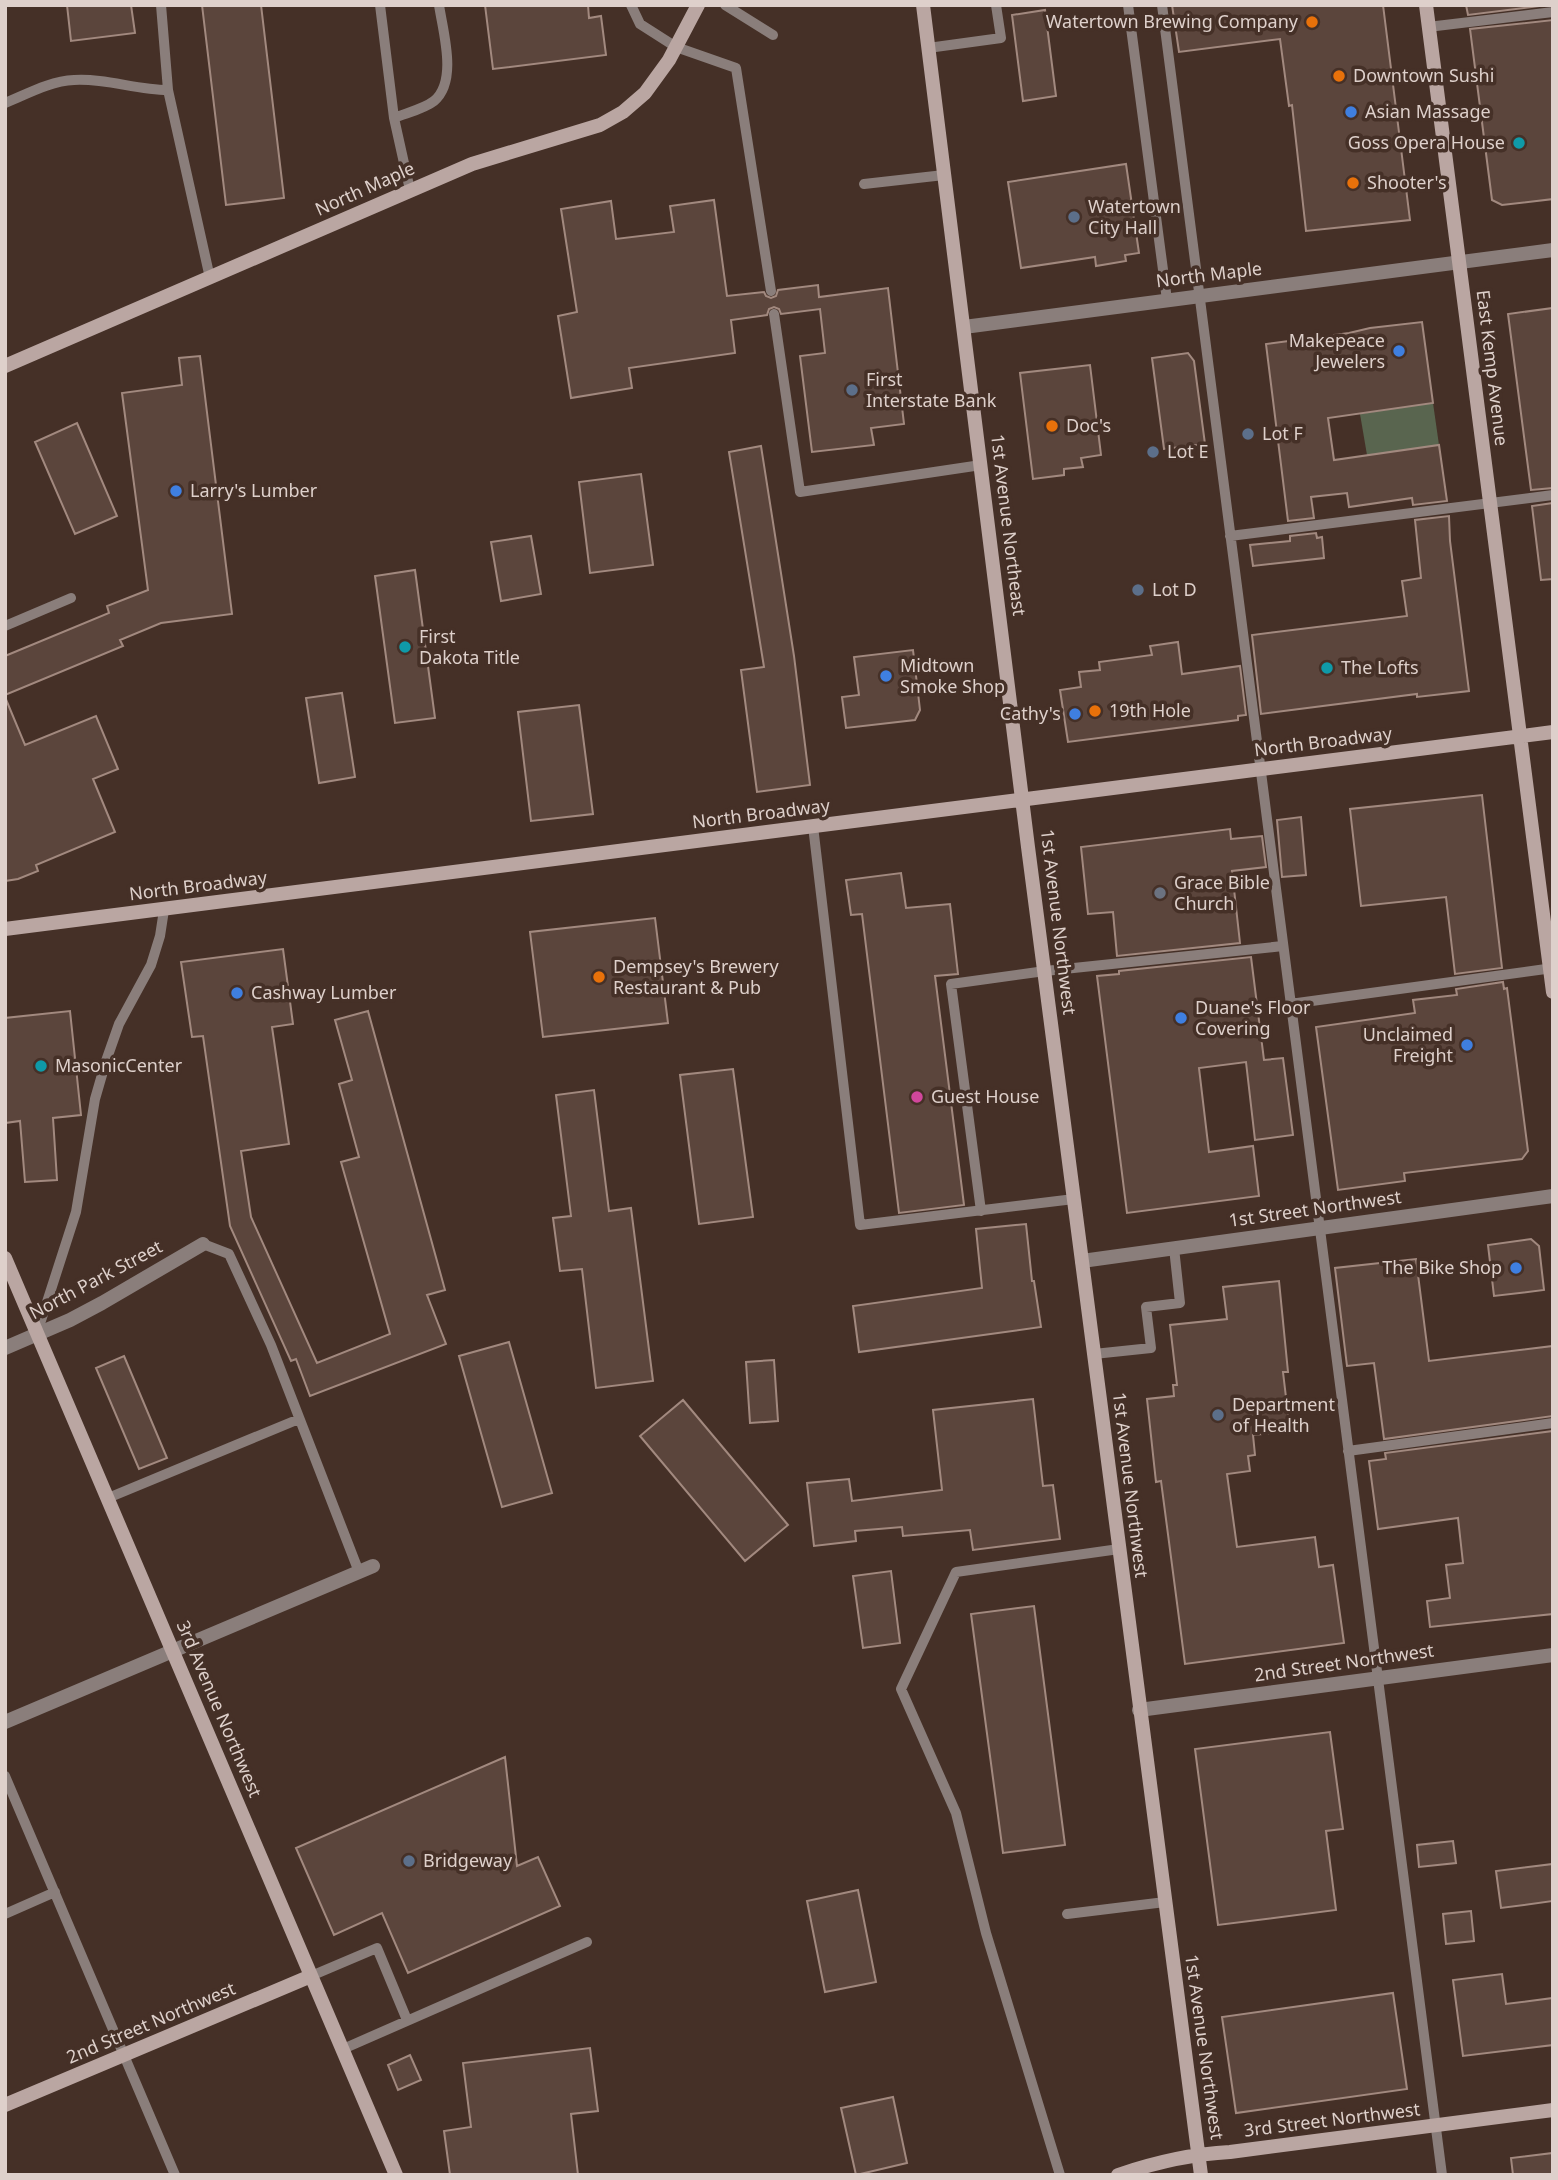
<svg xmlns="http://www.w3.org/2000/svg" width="1558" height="2180" viewBox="0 0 1558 2180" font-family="'Noto Sans',sans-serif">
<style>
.green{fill:#59654f}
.building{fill:#5b453c;stroke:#a2897f;stroke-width:2}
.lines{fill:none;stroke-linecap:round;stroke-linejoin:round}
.lane{stroke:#8a7e7b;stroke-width:10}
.street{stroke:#8a7e7b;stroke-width:14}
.secondary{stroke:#baa6a2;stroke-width:14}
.food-dot{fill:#e8710a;stroke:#453027;stroke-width:2.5}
.shop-dot{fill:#3f7fe0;stroke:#453027;stroke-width:2.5}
.culture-dot{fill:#0f9aa8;stroke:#453027;stroke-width:2.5}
.service-dot{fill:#5c6f8a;stroke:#453027;stroke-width:2.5}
.worship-dot{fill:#6b7280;stroke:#453027;stroke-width:2.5}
.hotel-dot{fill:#d1479c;stroke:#453027;stroke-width:2.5}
.labels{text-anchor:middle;stroke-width:7;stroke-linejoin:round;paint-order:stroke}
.poi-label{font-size:18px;fill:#ded0cb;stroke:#453027;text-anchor:start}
.street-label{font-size:18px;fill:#ded0cb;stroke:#453027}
</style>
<rect width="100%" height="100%" fill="#453027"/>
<path class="green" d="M 1433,403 L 1439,445 L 1367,455 L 1360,414 Z"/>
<path class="building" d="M 67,5 L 131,5 L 135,33 L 71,41 Z
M 202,5 L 261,5 L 284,198 L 226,205 Z
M 485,5 L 588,5 L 589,18 L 601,16 L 606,55 L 493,69 Z
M 1172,5 L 1383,5 L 1410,220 L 1306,231 L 1292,105 L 1289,106 L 1280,39 L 1179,52 Z
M 1466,5 L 1547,5 L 1468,15 Z
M 1045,10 L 1056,96 L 1023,101 L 1012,15 Z
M 1553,20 L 1553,199 L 1502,205 L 1492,200 L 1470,29 Z
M 1126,164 L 1139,253 L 1125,255 L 1126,261 L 1096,266 L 1095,257 L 1021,268 L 1008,182 Z
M 714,200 L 727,296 L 764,292 L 766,296 L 771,298 L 776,296 L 778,290 L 818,285 L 819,297 L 888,288 L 904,424 L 871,428 L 874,445 L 812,452 L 800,356 L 825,353 L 820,309 L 781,314 L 779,309 L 774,307 L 769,309 L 767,315 L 731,320 L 735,353 L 629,368 L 632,388 L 571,398 L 558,316 L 577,312 L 561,209 L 611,201 L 616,239 L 674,232 L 670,206 Z
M 1553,308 L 1553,488 L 1531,490 L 1508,314 Z
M 1422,322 L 1433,403 L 1328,418 L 1334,460 L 1439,445 L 1447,501 L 1413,505 L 1412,498 L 1349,507 L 1347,493 L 1311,497 L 1314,518 L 1288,521 L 1266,344 L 1349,333 L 1370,328 Z
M 1188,353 L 1194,361 L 1205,444 L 1164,449 L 1152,358 Z
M 200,356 L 232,614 L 161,623 L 120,640 L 123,646 L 5,695 L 5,656 L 109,613 L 107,606 L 148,590 L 122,393 L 182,385 L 179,358 Z
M 1090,365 L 1101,455 L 1081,458 L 1083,467 L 1064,469 L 1064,475 L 1033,479 L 1020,373 Z
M 77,423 L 117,516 L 75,534 L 35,442 Z
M 761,446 L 794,656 L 810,785 L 757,792 L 741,670 L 764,667 L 729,452 Z
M 641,474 L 653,565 L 590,573 L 579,482 Z
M 1553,503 L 1553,579 L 1541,580 L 1532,506 Z
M 1449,516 L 1450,541 L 1469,691 L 1417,697 L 1417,694 L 1261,714 L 1252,635 L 1407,616 L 1402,581 L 1421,578 L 1415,520 Z
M 1316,533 L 1317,538 L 1322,537 L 1324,558 L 1253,566 L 1250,545 L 1290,541 L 1290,536 Z
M 531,536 L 541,594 L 501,601 L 491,542 Z
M 415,570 L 435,718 L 395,723 L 375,576 Z
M 1178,642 L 1182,674 L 1240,666 L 1246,715 L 1238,716 L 1238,720 L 1068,742 L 1060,690 L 1081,687 L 1079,672 L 1100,670 L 1099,662 L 1152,655 L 1150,646 Z
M 913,650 L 920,710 L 915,720 L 846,728 L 842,697 L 859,695 L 854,657 Z
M 342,693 L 355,777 L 319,783 L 306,698 Z
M 5,697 L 25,745 L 96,716 L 118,769 L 93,779 L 115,832 L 36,865 L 38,871 L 18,879 L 5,881 Z
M 579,705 L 593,814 L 531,821 L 518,712 Z
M 1482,795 L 1502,968 L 1455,974 L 1446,897 L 1361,906 L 1350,809 Z
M 1301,817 L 1306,875 L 1282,877 L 1277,820 Z
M 1230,829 L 1231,839 L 1262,836 L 1266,867 L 1232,871 L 1240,943 L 1117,956 L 1113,912 L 1088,914 L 1081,847 Z
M 901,873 L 906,908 L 950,904 L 958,974 L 935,976 L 964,1205 L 899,1213 L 862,914 L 851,915 L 846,880 Z
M 655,918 L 668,1023 L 543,1037 L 530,932 Z
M 283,949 L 293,1024 L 272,1027 L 289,1144 L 241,1151 L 251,1217 L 317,1363 L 390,1334 L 341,1162 L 359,1157 L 339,1084 L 352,1080 L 335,1020 L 368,1011 L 445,1290 L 427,1295 L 446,1344 L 310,1396 L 296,1359 L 291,1361 L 230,1226 L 203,1036 L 192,1037 L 181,962 Z
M 1251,957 L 1264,1060 L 1283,1058 L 1293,1135 L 1255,1140 L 1246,1062 L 1199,1068 L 1209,1152 L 1253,1146 L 1259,1196 L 1127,1213 L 1097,976 L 1119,974 L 1119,971 Z
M 1503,982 L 1504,989 L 1507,988 L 1528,1151 L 1522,1159 L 1404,1173 L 1405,1181 L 1338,1190 L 1316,1027 L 1415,1013 L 1413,1000 L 1457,995 L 1456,989 Z
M 70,1011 L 81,1115 L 53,1118 L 57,1180 L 25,1182 L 20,1121 L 5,1123 L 5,1018 Z
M 733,1069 L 753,1217 L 699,1224 L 680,1075 Z
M 594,1090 L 609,1211 L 631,1208 L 653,1381 L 596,1388 L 582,1269 L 560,1271 L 553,1218 L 571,1216 L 556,1095 Z
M 1026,1224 L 1032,1281 L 1034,1281 L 1041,1327 L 859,1352 L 853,1306 L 982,1288 L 976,1229 Z
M 1531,1239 L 1539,1246 L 1544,1290 L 1494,1296 L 1488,1245 Z
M 1416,1259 L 1429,1361 L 1553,1346 L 1553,1416 L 1384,1439 L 1374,1363 L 1347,1366 L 1335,1268 Z
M 1279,1281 L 1288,1372 L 1283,1372 L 1290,1431 L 1253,1435 L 1255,1455 L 1248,1456 L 1250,1471 L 1227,1474 L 1237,1547 L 1315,1537 L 1319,1567 L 1333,1565 L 1344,1643 L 1185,1664 L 1161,1481 L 1156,1482 L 1147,1399 L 1174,1396 L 1173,1385 L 1177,1385 L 1170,1325 L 1227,1319 L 1223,1287 Z
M 509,1342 L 552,1493 L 502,1507 L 459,1356 Z
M 124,1356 L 167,1458 L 139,1469 L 96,1368 Z
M 774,1360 L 778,1421 L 750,1423 L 746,1362 Z
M 1033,1399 L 1043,1486 L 1053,1485 L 1060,1539 L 973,1550 L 970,1530 L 903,1536 L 902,1527 L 855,1531 L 856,1541 L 814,1546 L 807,1483 L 849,1479 L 852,1501 L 942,1490 L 933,1410 Z
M 683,1400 L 788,1525 L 745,1561 L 640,1436 Z
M 1553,1431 L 1553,1614 L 1430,1627 L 1427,1601 L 1450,1598 L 1446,1565 L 1463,1563 L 1458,1518 L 1378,1529 L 1369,1461 L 1386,1459 L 1385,1453 Z
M 891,1571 L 900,1643 L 863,1648 L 853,1576 Z
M 1034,1606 L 1065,1845 L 1003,1853 L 971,1614 Z
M 1330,1732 L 1343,1829 L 1326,1831 L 1336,1910 L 1218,1925 L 1195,1749 Z
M 505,1757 L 517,1866 L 538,1857 L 560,1906 L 408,1973 L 382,1913 L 334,1935 L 296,1848 Z
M 1453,1841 L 1456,1863 L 1419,1867 L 1417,1845 Z
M 1553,1864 L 1553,1901 L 1501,1908 L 1496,1871 Z
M 858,1890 L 876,1982 L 825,1992 L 807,1901 Z
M 1471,1911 L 1474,1941 L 1446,1944 L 1443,1914 Z
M 1502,1974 L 1506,2004 L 1553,1998 L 1553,2045 L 1463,2056 L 1453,1980 Z
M 1393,1993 L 1407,2089 L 1236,2113 L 1222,2017 Z
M 590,2048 L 598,2111 L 571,2114 L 578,2175 L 450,2175 L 444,2131 L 471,2127 L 463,2063 Z
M 410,2055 L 421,2080 L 398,2090 L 388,2065 Z
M 893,2097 L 907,2163 L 856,2175 L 841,2108 Z
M 1553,2153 L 1553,2175 L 1513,2175 L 1511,2158 Z"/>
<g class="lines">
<path class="lane" d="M 161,5 L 168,90 L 210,278
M 380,5 L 394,118 L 410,190
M 631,5 L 640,24 L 676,47 L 736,68 L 771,291
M 725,5 L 773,35
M 1128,5 L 1167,300
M 1162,5 L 1442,2175
M 1428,27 L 1553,12
M 928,48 L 1001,38 L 996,5
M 5,103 C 27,94 50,81 74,80 C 106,78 136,90 168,90
M 394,118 C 406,113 424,109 434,101 C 458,81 443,32 439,5
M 864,184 L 944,175
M 774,314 L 800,492 L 981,465
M 1230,536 L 1553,495
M 5,626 L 71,598
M 813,826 L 860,1225 L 1074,1199
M 1290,1004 L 1553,968
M 981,1211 L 951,984 L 1045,971 L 1283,946
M 203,1244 L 229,1254 L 271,1345 L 359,1572
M 37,1333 L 76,1212 L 95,1099 L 106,1061 L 119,1024 L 151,965 L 160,936 L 164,910
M 1094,1354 L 1151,1348 L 1146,1307 L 1180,1303 L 1174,1248
M 1348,1451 L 1553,1423
M 108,1498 L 299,1419
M 5,1776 L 175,2175
M 5,1914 L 55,1892
M 1067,1914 L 1165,1902
M 311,1976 L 377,1948 L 407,2020
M 343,2049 L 587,1942
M 1060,2175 L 986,1933 L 956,1813 L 901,1689 L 956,1572 L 1119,1549"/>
<path class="street" d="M 964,327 L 1553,250
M 1082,1261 L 1553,1196
M 5,1348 L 70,1320 L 102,1303 L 203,1244
M 1139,1710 L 1553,1655
M 5,1722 L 373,1566"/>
<path class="secondary" d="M 923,5 L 1028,847 L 1201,2175
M 1426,5 L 1553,992
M 5,366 L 472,164 L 600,125 L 623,112 L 645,93 L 669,60 L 698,5
M 5,929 L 1553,732
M 5,1258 L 396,2175
M 5,2105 L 311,1976
M 1118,2175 C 1156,2162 1191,2154 1230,2152 L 1553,2110"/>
</g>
<g class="food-dot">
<circle cx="1312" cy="22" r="7"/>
<circle cx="1339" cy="76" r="7"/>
<circle cx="1353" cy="183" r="7"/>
<circle cx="1052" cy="426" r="7"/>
<circle cx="1095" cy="711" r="7"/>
<circle cx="599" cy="977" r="7"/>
</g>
<g class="shop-dot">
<circle cx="1351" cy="112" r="7"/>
<circle cx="1399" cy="351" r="7"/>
<circle cx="176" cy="491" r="7"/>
<circle cx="886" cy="676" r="7"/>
<circle cx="1075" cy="714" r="7"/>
<circle cx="237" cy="993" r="7"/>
<circle cx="1181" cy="1018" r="7"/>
<circle cx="1467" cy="1045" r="7"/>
<circle cx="1516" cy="1268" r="7"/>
</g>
<g class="culture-dot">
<circle cx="1519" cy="143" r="7"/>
<circle cx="405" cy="647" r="7"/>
<circle cx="1327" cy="668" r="7"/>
<circle cx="41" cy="1066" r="7"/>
</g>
<g class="service-dot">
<circle cx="1074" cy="217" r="7"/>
<circle cx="852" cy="390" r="7"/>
<circle cx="1248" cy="434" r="7"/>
<circle cx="1153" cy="452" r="7"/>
<circle cx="1138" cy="590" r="7"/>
<circle cx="1218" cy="1415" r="7"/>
<circle cx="409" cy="1861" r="7"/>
</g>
<circle class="worship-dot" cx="1160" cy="893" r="7"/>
<circle class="hotel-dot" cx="917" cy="1097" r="7"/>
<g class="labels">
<g class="poi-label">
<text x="1298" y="28" text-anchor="end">Watertown Brewing Company</text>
<text x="1353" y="82">Downtown Sushi</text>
<text x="1365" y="118">Asian Massage</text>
<text x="1505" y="149" text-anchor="end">Goss Opera House</text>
<text x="1367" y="189">Shooter's</text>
<text x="1088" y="213">Watertown<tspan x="1088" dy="21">City Hall</tspan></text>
<text x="1385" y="347" text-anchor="end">Makepeace<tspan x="1385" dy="21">Jewelers</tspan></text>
<text x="866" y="386">First<tspan x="866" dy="21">Interstate Bank</tspan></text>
<text x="1066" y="432">Doc's</text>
<text x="1262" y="440">Lot F</text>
<text x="1167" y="458">Lot E</text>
<text x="190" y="497">Larry's Lumber</text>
<text x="1152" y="596">Lot D</text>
<text x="419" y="643">First<tspan x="419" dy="21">Dakota Title</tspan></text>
<text x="900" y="672">Midtown<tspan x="900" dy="21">Smoke Shop</tspan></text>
<text x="1341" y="674">The Lofts</text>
<text x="1109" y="717">19th Hole</text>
<text x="1061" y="720" text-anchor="end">Cathy's</text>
<text x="1174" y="889">Grace Bible<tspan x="1174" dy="21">Church</tspan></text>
<text x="613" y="973">Dempsey's Brewery<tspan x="613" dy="21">Restaurant &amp; Pub</tspan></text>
<text x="251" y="999">Cashway Lumber</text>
<text x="1195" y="1014">Duane's Floor<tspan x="1195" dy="21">Covering</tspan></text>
<text x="1453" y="1041" text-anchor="end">Unclaimed<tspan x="1453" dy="21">Freight</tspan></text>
<text x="55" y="1072">MasonicCenter</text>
<text x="931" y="1103">Guest House</text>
<text x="1502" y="1274" text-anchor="end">The Bike Shop</text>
<text x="1232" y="1411">Department<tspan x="1232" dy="21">of Health</tspan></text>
<text x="423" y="1867">Bridgeway</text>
</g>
<g class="street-label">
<text transform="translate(365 189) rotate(-24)" y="6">North Maple</text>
<text transform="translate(1209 275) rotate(-7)" y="6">North Maple</text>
<text transform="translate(1492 368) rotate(83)" y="6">East Kemp Avenue</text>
<text transform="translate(1008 525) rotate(83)" y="6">1st Avenue Northeast</text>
<text transform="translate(1323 742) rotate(-7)" y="6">North Broadway</text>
<text transform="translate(761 814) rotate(-7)" y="6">North Broadway</text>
<text transform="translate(198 886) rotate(-7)" y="6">North Broadway</text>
<text transform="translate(1058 922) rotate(83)" y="6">1st Avenue Northwest</text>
<text transform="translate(1315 1209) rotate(-8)" y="6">1st Street Northwest</text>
<text transform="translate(96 1280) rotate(-28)" y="6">North Park Street</text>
<text transform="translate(1130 1485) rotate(83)" y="6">1st Avenue Northwest</text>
<text transform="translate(1344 1663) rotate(-8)" y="6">2nd Street Northwest</text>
<text transform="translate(219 1709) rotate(67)" y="6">3rd Avenue Northwest</text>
<text transform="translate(151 2023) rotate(-23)" y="6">2nd Street Northwest</text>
<text transform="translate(1204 2047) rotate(82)" y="6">1st Avenue Northwest</text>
<text transform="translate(1332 2120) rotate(-7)" y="6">3rd Street Northwest</text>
</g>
</g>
<rect width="1558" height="2180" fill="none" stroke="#ded0cb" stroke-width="14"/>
</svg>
